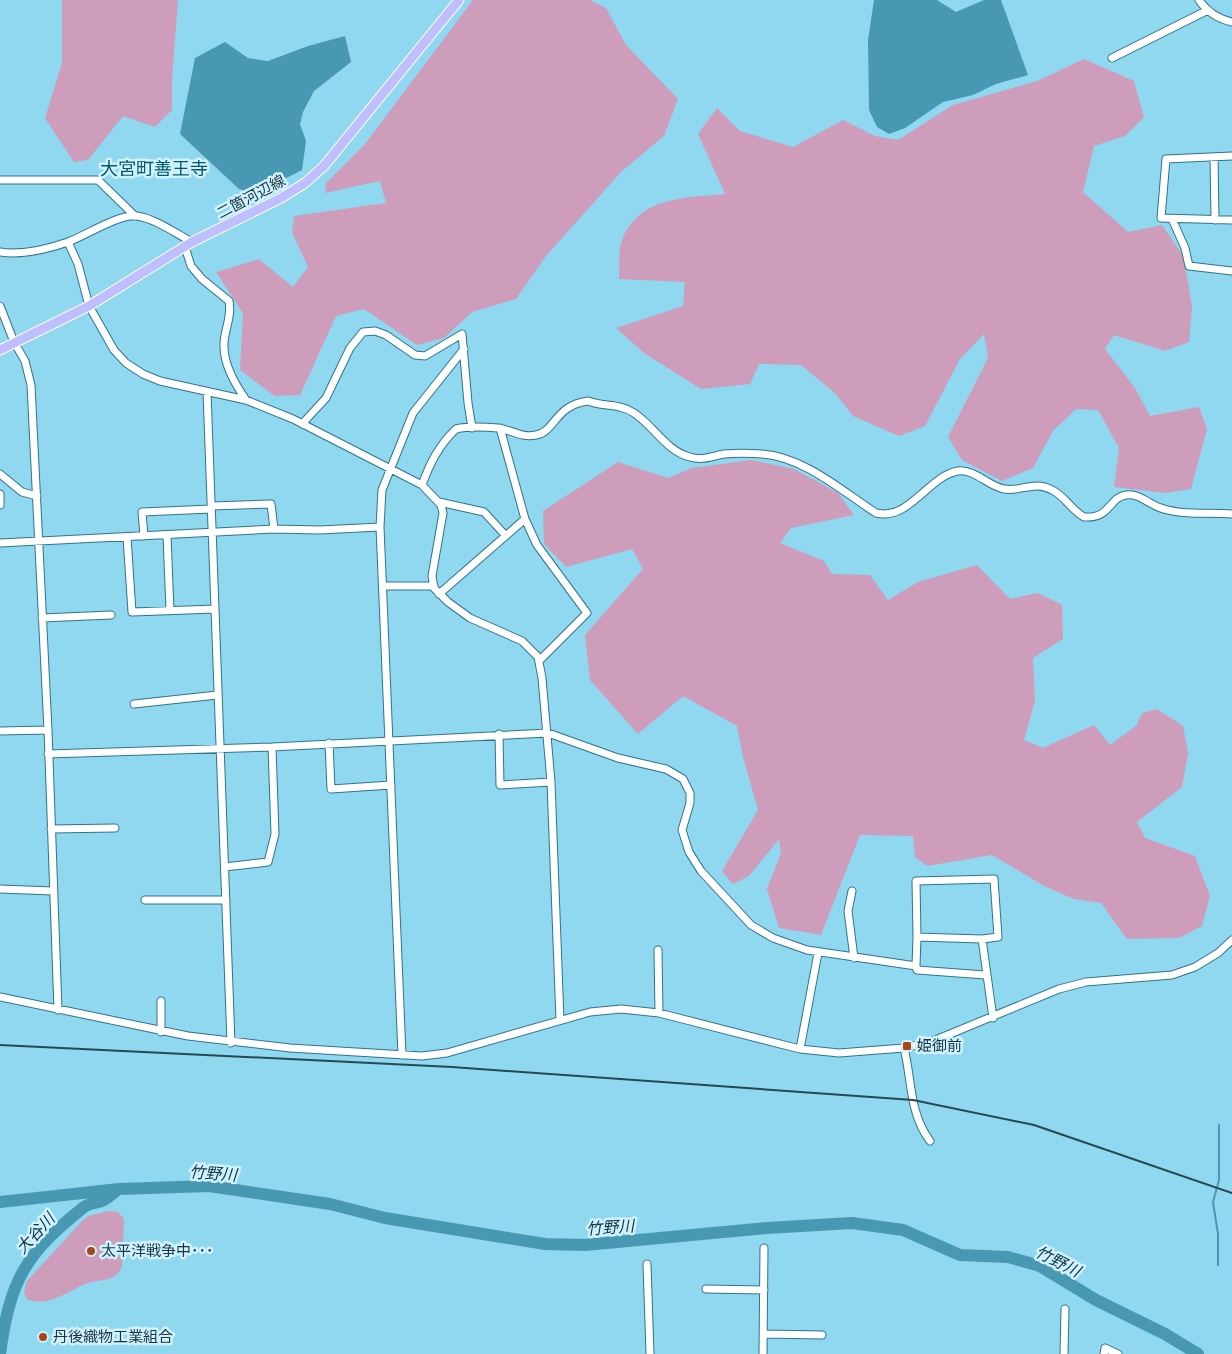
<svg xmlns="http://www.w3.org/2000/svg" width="1232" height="1354" viewBox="0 0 1232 1354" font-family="Raleway,'Noto Sans JP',sans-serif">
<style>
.green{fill:#ce9dbb}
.water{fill:#4898b3}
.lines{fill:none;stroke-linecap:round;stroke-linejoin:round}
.stream{stroke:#4898b3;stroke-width:2}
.river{stroke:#4898b3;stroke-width:12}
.minor-casing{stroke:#2d758c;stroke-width:9}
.major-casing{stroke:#fff;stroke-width:11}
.minor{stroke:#fff;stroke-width:7}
.major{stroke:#bfbefe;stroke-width:9}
.rail{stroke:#264853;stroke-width:2}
.poi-dot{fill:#aa4515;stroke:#d0f2ff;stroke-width:2}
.labels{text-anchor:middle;stroke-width:5;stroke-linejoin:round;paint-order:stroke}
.street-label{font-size:15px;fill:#1a3741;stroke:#d0f2ff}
.poi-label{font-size:15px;fill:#1a3741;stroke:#d0f2ff;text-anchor:start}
.water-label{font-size:16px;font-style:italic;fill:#0f3541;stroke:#d0f2ff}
.quarter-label{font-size:18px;fill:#00586d;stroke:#d0f2ff}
</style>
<rect width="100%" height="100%" fill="#90d7f0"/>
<path class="green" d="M 62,0 L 178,0 L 172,80 L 172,110 L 155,127 L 123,116 L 88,160 L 74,162 L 45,118 L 62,63 Z
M 473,0 L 590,0 L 606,8 L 626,45 L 678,99 L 664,136 L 621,172 L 546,256 L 516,299 L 472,312 L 444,338 L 417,345 L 364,309 L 336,316 L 300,395 L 275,396 L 240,370 L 243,313 L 216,272 L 259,259 L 293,287 L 308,267 L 292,232 L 294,216 L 386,203 L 380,181 L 325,193 L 326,183 L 365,144 Z
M 1084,59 L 1134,81 L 1144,117 L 1125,136 L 1094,146 L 1083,192 L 1128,232 L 1162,225 L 1184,257 L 1192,307 L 1189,342 L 1165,351 L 1114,335 L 1105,349 L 1135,388 L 1150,416 L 1199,407 L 1207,429 L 1191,489 L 1165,493 L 1114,487 L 1119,448 L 1098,410 L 1076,409 L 1053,431 L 1033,468 L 1002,481 L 962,460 L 948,437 L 988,358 L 984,334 L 960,359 L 925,426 L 899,436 L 853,416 L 835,393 L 801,365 L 759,364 L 750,384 L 701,389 L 644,353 L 616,328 L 683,306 L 685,282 L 619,279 C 620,267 618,251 622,240 C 639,196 686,198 725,194 L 698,134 L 717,108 L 740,131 L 793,147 L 843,120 L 875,136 L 898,140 L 953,105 L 1037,81 Z
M 751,460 L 794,469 L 838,493 L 854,515 L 791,528 L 780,543 L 824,561 L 832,574 L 870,575 L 888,600 L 918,582 L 977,565 L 1010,599 L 1038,593 L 1062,605 L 1063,639 L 1033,658 L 1035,701 L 1024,740 L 1043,748 L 1094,725 L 1110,745 L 1136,726 L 1142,713 L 1157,709 L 1183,726 L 1188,753 L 1182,787 L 1137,822 L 1145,838 L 1195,856 L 1210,896 L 1202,926 L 1179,938 L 1127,939 L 1101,903 L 1074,899 L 1044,886 L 992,855 L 927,866 L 915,857 L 913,836 L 860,835 L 821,935 L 779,928 L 767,889 L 781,853 L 779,839 L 749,876 L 733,884 L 722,871 L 758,810 L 743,757 L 737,726 L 683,696 L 638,734 L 590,680 L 585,635 L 643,569 L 632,549 L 566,567 L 544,544 L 543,511 L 618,462 L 668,478 L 692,468 Z
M 109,1211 L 118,1212 L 124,1219 L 122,1266 C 120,1270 119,1273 115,1276 C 108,1281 94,1280 85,1284 C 67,1292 47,1308 27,1299 L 24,1293 L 27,1281 L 82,1221 L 88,1216 Z"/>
<path class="water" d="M 874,0 L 937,0 L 956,12 L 984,0 L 1001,0 L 1028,75 L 996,84 L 973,95 L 943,102 L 905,128 L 889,134 L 877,127 L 869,110 L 868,40 Z
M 345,36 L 351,62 L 314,91 L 303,112 L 300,124 L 306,141 L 302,170 L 255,194 L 239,189 L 180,134 L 195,58 L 225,42 L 248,58 L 268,61 L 308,46 Z"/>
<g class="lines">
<path class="stream" d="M 1218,1265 L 1218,1234 L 1213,1202 L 1219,1180 L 1219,1125"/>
<path class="river" d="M 0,1202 L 119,1189 L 209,1186 L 330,1204 L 385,1218 L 545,1244 L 585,1245 L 767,1228 L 852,1223 L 903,1230 L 960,1255 L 1008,1257 L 1040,1266 L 1096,1300 L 1165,1334 L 1198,1354
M 0,1354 C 10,1280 25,1254 84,1207 C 89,1203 96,1203 102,1201 C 107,1199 112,1194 117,1190"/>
<g class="minor-casing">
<path id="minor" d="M 1199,0 C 1207,12 1219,19 1232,22
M 1112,58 L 1208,10
M 1232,156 L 1166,159 L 1161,218 L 1232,220
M 1214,157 L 1215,220
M 0,180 L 98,180 L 135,216
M 1172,219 L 1185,248 L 1189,266 L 1232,271
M 68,242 L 78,264 L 89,306 L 114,350 L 126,363 L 143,374 L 160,381 L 246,400 L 293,419 L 422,485 L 441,505 L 443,513 L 432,576 L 434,588 L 448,602 L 470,618 L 522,641 L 538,657 L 542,678 L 551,782 L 560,1020
M 185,247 L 191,266 L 202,279 L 229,301 C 232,316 225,328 224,343 C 223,364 235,384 246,400
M 0,252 C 21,255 48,249 68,242 C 87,235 118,214 137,216 C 156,219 175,233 192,242
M 0,306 L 14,342 L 25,361 L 31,385 L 48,730 L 58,1010
M 207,392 L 231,1043
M 302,424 L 326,398 L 350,348 L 363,332 L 375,331 L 386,335 L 415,355 L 425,356 L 462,334 L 468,403 L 472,428
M 500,428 L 525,519 L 537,545 L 587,613 L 539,661
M 0,474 L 22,492 L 37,496
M 422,485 C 430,463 439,445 456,429 C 469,426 485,427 498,428 C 512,430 521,438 536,435 C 555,432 555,405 588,401 C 603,407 619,403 634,413 C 654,426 666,451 690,457 C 702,461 712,456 724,454 C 736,453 750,453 762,454 C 804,457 842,491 876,513 C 910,521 928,476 958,471 C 975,469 988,486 1004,489 C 1021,492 1035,480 1052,490 C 1065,496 1071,510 1084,517 C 1111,519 1109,497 1126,495 C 1138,493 1148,503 1158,507 C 1180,516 1209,512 1232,514
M 0,494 L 0,505
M 439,502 L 484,512 L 506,536
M 211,506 L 271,504 L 274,529
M 167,535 L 170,611
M 144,536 L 142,512 L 211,509
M 127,537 L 132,612 L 215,609
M 0,543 L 274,529 L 320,530 L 380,527
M 383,586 L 434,586
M 439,594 L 525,519
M 42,618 L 111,615
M 134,704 L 217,695
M 0,731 L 48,730
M 499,734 L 500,785 L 551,782
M 329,743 L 331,789 L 391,785
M 48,754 L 272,747 L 548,733 L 618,758 L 666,769 L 683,779 L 690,793 L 690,803 L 682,830 L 689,852 L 701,871 L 751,925 L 773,938 L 807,950 L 916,966 L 917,937 L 982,939 L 993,1018
M 51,829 L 115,828
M 225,867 L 268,862 L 275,834 L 272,747
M 0,889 L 53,891
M 852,891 L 848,911 L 854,958
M 145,900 L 226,900
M 917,937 L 916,881 L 994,879 L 998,937 L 982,939
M 658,950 L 659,1013
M 916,966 L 917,970 L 985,975
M 0,997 L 188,1036 L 290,1048 L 422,1056 L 447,1053 L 590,1012 L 621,1009 L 659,1013 L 800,1049 L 839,1053 L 904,1048 L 933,1041 L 1059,989 L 1086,982 L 1172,975 L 1195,967 L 1218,953 L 1232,940
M 161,1001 L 161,1032
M 904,1048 C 912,1080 909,1113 930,1141
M 800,1049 L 818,953
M 402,1055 L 380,527 L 382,490 L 413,413 L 464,349
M 647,1264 L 650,1354
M 706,1289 L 764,1290
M 764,1334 L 822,1335
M 763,1354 L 764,1248
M 1064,1354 L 1065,1309
M 1104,1354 L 1105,1348 L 1118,1354"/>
</g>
<g class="major-casing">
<path id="major" d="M 0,350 L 89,306 L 192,242 L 281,198 L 305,183 L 324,166 L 459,0"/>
</g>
<use href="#minor" class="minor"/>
<use href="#major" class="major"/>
<path class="rail" d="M 0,1045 L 452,1067 L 913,1100 L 1034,1125 L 1232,1193"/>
</g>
<g class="poi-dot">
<rect x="902" y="1041" width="10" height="10" rx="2.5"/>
<circle cx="91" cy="1251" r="5"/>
<circle cx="43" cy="1337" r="5"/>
</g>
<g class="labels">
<g class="street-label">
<text transform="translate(251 197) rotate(-28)" y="5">二箇河辺線</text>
</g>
<g class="poi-label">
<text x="917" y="1051">姫御前</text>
<text x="101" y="1256">太平洋戦争中･･･</text>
<text x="53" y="1342">丹後織物工業組合</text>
</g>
<g class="water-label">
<text transform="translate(213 1173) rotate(4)" y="6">竹野川</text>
<text transform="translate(610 1227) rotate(-4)" y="6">竹野川</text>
<text transform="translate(35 1233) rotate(-47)" y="6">大谷川</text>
<text transform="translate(1058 1261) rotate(27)" y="6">竹野川</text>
</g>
<g class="quarter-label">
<text x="154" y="175">大宮町善王寺</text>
</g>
</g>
</svg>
